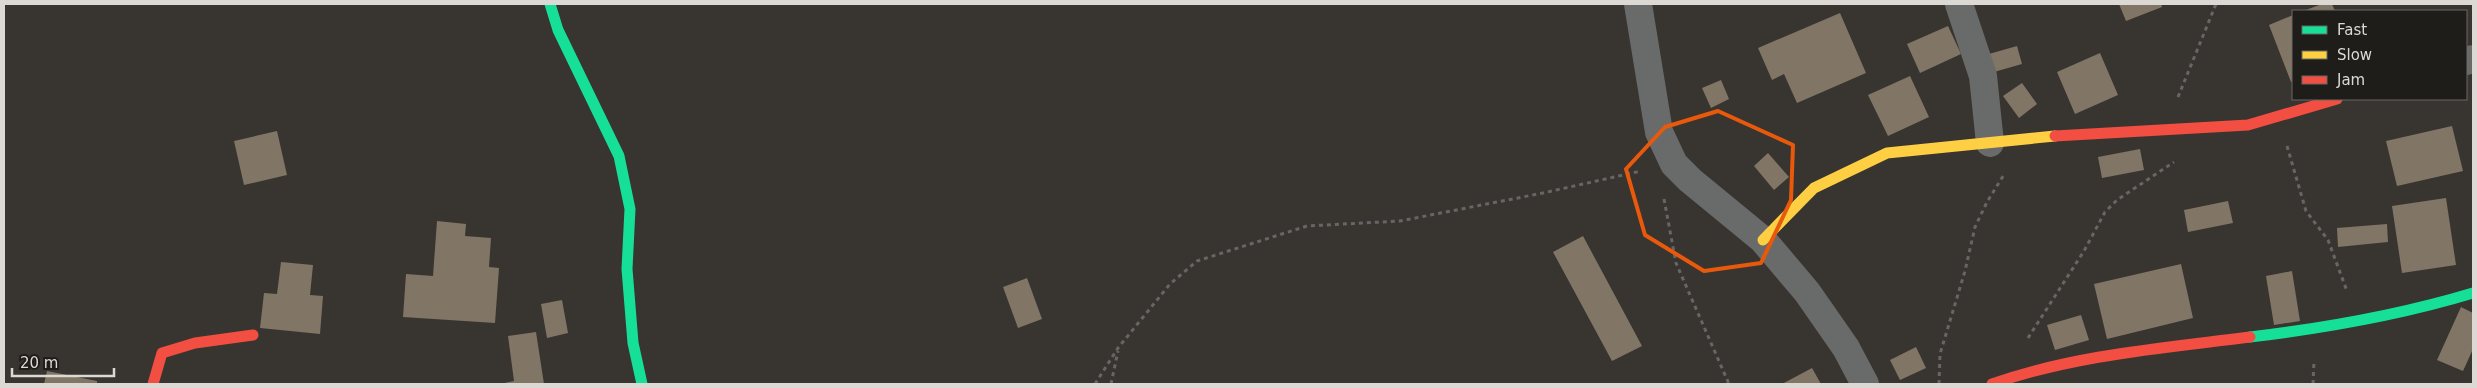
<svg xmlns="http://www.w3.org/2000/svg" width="2477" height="388" viewBox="0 0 2477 388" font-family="'DejaVu Sans',sans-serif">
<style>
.building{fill:#817666}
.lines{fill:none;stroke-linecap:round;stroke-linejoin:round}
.path{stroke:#676666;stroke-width:3;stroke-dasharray:4 4;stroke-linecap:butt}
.street{stroke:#696a6a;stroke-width:28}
.fast{stroke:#16e098;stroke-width:11}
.slow{stroke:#ffcf43;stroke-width:11}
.jam{stroke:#f24e42;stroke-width:11}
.marked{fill:none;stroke:#e8590c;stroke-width:4;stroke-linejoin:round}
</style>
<rect width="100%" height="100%" fill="#383430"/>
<path class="building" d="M 2119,4 L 2161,4 L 2162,7 L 2126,21 Z
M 2322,4 L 2332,4 L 2335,11 L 2303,11 Z
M 1840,13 L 1866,73 L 1797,103 L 1784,74 L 1772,80 L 1758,48 Z
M 2293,15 L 2293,81 L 2291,82 L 2269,25 Z
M 1948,26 L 1961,54 L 1920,73 L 1907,44 Z
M 2017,46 L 2022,64 L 1994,72 L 1989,54 Z
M 2100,53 L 2118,95 L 2075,114 L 2057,72 Z
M 1910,76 L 1929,117 L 1888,136 L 1868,95 Z
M 1721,80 L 1729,99 L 1711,108 L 1702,88 Z
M 2022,83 L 2037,104 L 2019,118 L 2003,96 Z
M 2452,126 L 2463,171 L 2397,186 L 2386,141 Z
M 277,131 L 287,175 L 244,185 L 234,141 Z
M 2140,149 L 2144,170 L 2102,178 L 2098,157 Z
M 1768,153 L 1789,177 L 1774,190 L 1754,166 Z
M 2446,198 L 2456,265 L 2402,273 L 2392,206 Z
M 2228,201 L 2233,223 L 2188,232 L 2184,210 Z
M 437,221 L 466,224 L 465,236 L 491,238 L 489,267 L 499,268 L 495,323 L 403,317 L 406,274 L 433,276 Z
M 2387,224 L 2388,242 L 2338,247 L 2337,228 Z
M 1583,236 L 1642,346 L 1612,361 L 1553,252 Z
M 281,262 L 313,265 L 310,295 L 323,296 L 320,334 L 260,328 L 264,293 L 277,294 Z
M 2181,264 L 2193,318 L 2107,339 L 2094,284 Z
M 2292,271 L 2300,321 L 2274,325 L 2266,276 Z
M 1027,278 L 1042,319 L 1018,328 L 1003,287 Z
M 562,300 L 568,333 L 547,338 L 541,304 Z
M 2461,307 L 2473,313 L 2473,349 L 2463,371 L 2437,360 Z
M 2081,315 L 2089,340 L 2055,350 L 2047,325 Z
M 536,332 L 544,384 L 500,384 L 514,381 L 508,336 Z
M 1916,347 L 1926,368 L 1900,380 L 1890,360 Z
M 1812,368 L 1821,384 L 1782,384 Z
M 47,371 L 97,381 L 97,384 L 44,384 Z"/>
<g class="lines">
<path class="path" d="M 2178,97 L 2216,4
M 2287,146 L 2306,211 L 2328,240 L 2347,291
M 1664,199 L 1676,263 L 1729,384
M 2028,338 L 2084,251 L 2105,212 L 2117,200 L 2174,162
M 1095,384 L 1118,348 L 1170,284 L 1197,261 L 1307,226 L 1400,221 L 1543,193 L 1641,171
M 1111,384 L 1118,351
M 1939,384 L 1940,354 L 1965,271 L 1975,227 L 1987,202 L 2005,173
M 2313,384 L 2314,360"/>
<path class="street" d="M 1638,4 L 1659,132 L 1674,164 L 1690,180 L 1763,240 L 1807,292 L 1846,348 L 1865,384
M 1959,4 L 1983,76 L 1990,143
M 2466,61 L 2473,59"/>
<path class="fast" d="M 550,4 L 558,30 L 619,156 L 630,209 L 627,269 L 633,343 L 642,384
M 2250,337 C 2326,328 2400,315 2473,293"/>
<path class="slow" d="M 1763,240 L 1814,188 L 1887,153 L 2055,136"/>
<path class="jam" d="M 2055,136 L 2248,125 L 2337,99
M 153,384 L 162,353 L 195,343 L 253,335
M 1992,384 C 2074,355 2164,348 2250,337"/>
</g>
<path class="marked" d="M 1718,111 L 1793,145 L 1791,200 L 1761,263 L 1704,271 L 1645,235 L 1626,169 L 1665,127 Z"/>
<rect width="2477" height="388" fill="none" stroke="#dcd9d4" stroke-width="10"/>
<rect x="2292" y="10" width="175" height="90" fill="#1f1d19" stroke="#6b6864"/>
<rect x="2302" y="26" width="25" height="8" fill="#16e098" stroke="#6b6864"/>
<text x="2337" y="35" font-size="15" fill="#dcd9d4">Fast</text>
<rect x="2302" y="51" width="25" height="8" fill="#ffcf43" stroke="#6b6864"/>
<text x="2337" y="60" font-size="15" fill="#dcd9d4">Slow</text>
<rect x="2302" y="76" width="25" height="8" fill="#f24e42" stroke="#6b6864"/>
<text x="2337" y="85" font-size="15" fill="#dcd9d4">Jam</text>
<path d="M12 368v8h102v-8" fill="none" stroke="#dcd9d4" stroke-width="2.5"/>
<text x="20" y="368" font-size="15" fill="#dcd9d4" stroke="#1f1d19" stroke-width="4" paint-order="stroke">20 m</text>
</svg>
